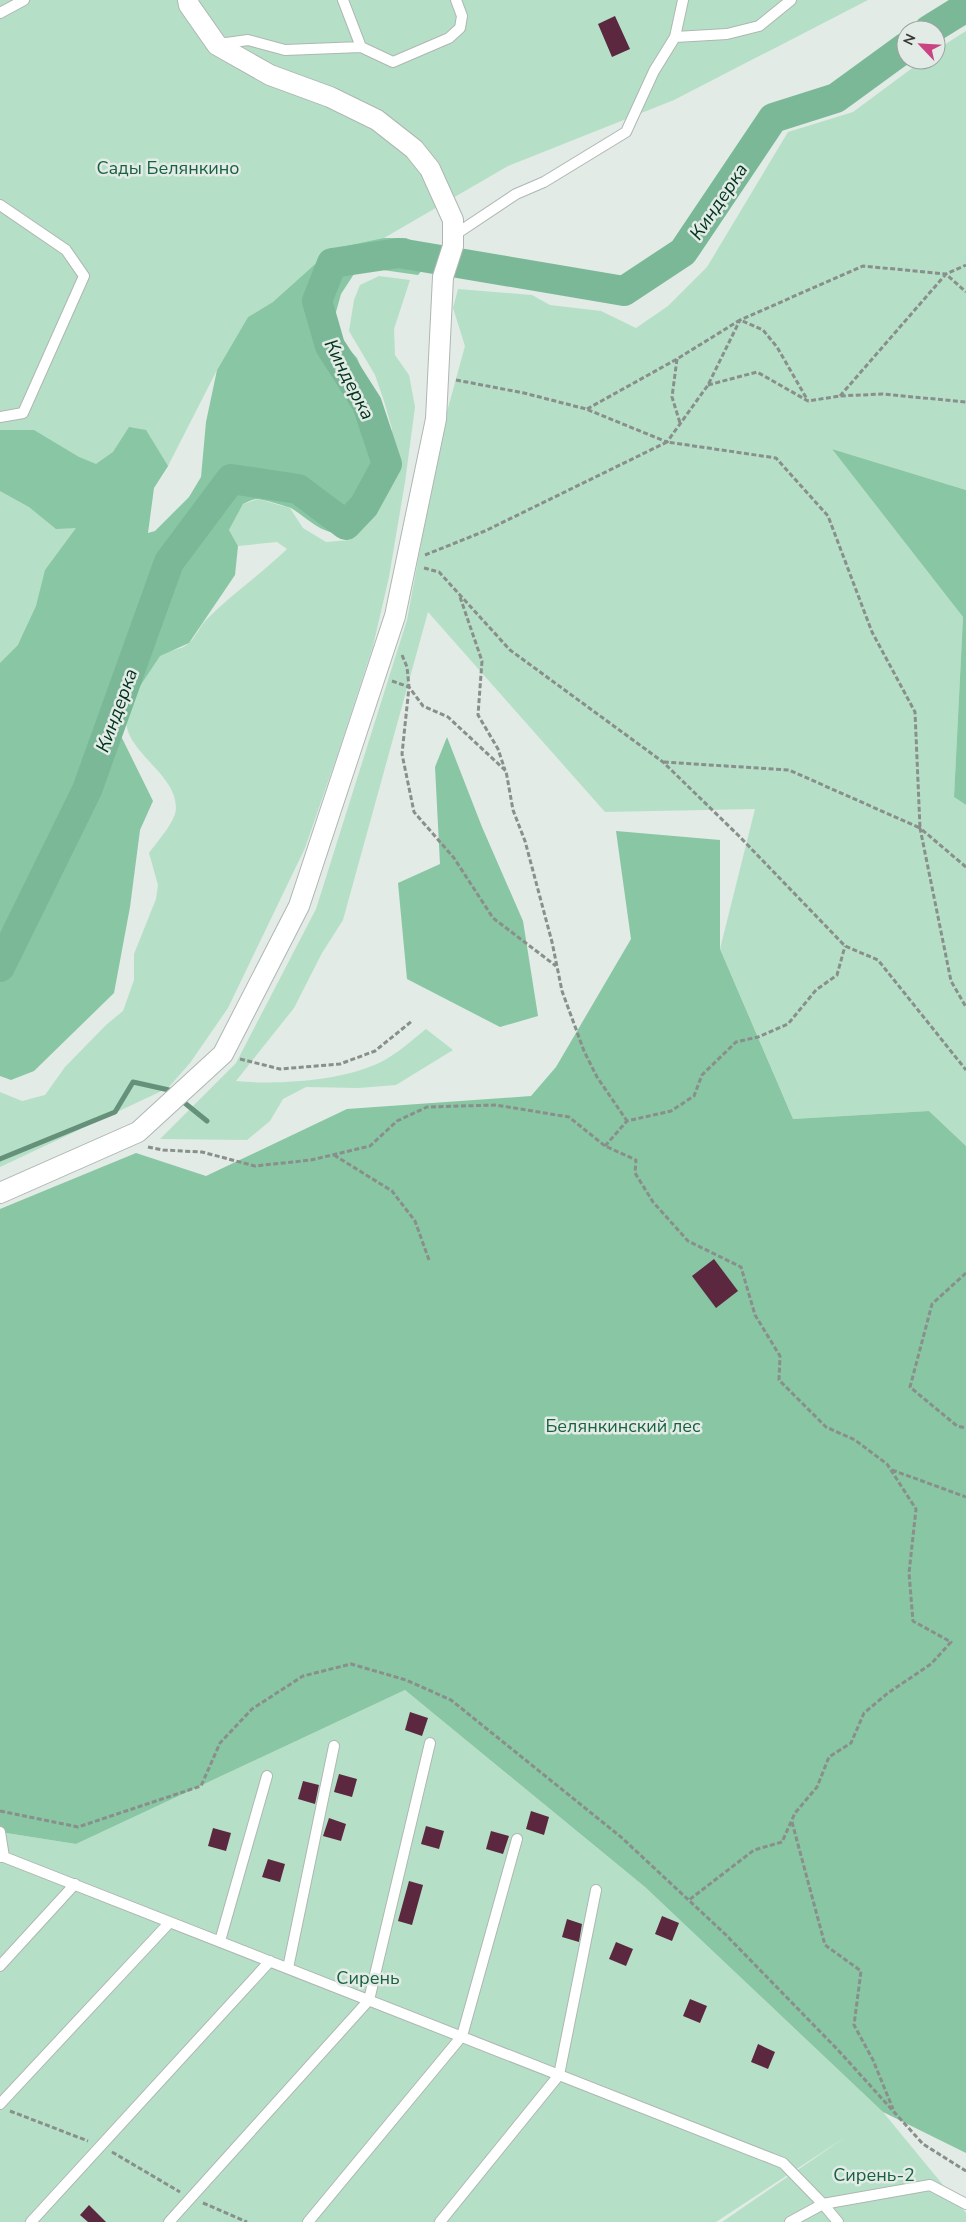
<svg xmlns="http://www.w3.org/2000/svg" width="966" height="2222" viewBox="0 0 966 2222" font-family="'Nunito Sans',sans-serif">
<style>
.green{fill:#b5e0c7}
.forest{fill:#88c6a4}
.lines{fill:none;stroke-linecap:round;stroke-linejoin:round}
.stream{stroke:#65917a;stroke-width:5}
.river{stroke:#7ab897;stroke-width:30}
.building{fill:#5c283f}
.lane-casing{stroke:#aeb7b2;stroke-width:12}
.street-casing{stroke:#aeb7b2;stroke-width:22}
.path{stroke:#898f8b;stroke-width:3;stroke-dasharray:5 2.5;stroke-linecap:butt}
.lane{stroke:#fff;stroke-width:10}
.street{stroke:#fff;stroke-width:20}
.labels{text-anchor:middle;stroke-width:5;stroke-linejoin:round;paint-order:stroke}
.park-label{font-size:18px;fill:#186142;stroke:#e2ebe5}
.water-label{font-size:19px;font-style:italic;fill:#00331e;stroke:#e2ebe5}
</style>
<rect width="100%" height="100%" fill="#e2ebe5"/>
<path class="green" d="M 0,0 L 868,0 L 674,100 L 508,166 L 248,317 L 217,370 L 168,466 L 40,658 L 0,747 Z
M 966,31 L 966,490 L 832,449 L 963,617 L 954,797 L 966,805 L 966,1146 L 929,1111 L 793,1119 L 720,949 L 755,809 L 605,812 L 428,612 L 343,920 L 322,953 L 294,1008 L 236,1081 C 278,1085 340,1081 379,1063 C 396,1055 412,1040 426,1029 L 453,1050 L 396,1085 L 359,1088 L 306,1087 L 283,1099 L 270,1121 L 247,1140 L 160,1139 L 236,1063 L 316,909 L 407,620 L 442,430 L 465,346 L 453,308 L 458,289 L 532,295 L 550,305 L 601,311 L 636,328 L 668,306 L 707,267 L 788,132 L 853,112 L 923,60 L 936,60 L 936,50 Z
M 379,276 L 410,280 L 394,329 L 395,355 L 409,375 L 415,407 L 405,482 L 389,577 L 373,646 L 339,750 L 305,848 L 228,1008 L 190,1063 L 168,1088 L 0,1167 L 0,1092 L 22,1101 L 45,1095 L 65,1067 L 106,1025 L 123,1011 L 134,980 L 134,954 L 156,899 L 158,885 L 149,853 C 157,842 176,821 176,808 C 176,770 115,748 128,710 C 132,699 152,661 161,655 C 169,650 182,650 189,643 C 196,637 200,626 207,619 C 232,594 261,574 287,549 L 277,542 L 238,546 L 229,530 L 243,504 L 258,499 L 290,508 L 303,528 L 326,542 L 350,540 L 369,515 L 392,476 L 392,429 L 384,401 L 375,375 L 349,331 L 354,300 L 360,285 Z
M 405,1690 L 645,1887 L 883,2112 L 966,2213 L 966,2222 L 722,2222 L 847,2136 L 716,2222 L 0,2222 L 0,1832 L 76,1844 Z"/>
<path class="forest" d="M 384,238 L 406,238 L 430,249 L 426,265 L 418,275 L 376,269 L 354,274 L 341,294 L 334,319 L 339,338 L 357,358 L 381,414 L 392,466 C 380,487 370,515 349,529 C 328,542 307,517 291,508 C 285,506 263,499 257,499 C 253,499 247,502 243,504 L 229,530 L 238,546 L 235,575 L 189,643 L 160,656 L 136,692 L 120,734 L 153,801 L 140,830 L 130,907 L 114,993 L 34,1071 L 11,1080 L 0,1076 L 0,663 L 18,645 L 22,636 L 36,606 L 45,570 L 76,528 L 56,529 L 29,507 L 0,491 L 0,430 L 34,430 L 79,457 L 96,464 L 113,452 L 129,427 L 146,430 L 168,466 L 154,488 L 148,533 L 155,531 L 189,497 L 201,477 L 206,422 L 217,370 L 248,317 L 273,302 L 332,249 Z
M 832,449 L 966,490 L 966,805 L 954,797 L 963,617 Z
M 447,737 L 482,827 L 523,921 L 538,1016 L 500,1027 L 407,979 L 398,883 L 440,864 L 435,767 Z
M 616,831 L 720,840 L 720,949 L 793,1119 L 929,1111 L 966,1146 L 966,2153 L 883,2112 L 645,1887 L 405,1690 L 76,1844 L 0,1832 L 0,1209 L 136,1153 L 206,1176 L 347,1109 L 531,1096 L 556,1067 L 631,939 Z"/>
<g class="lines">
<path class="stream" d="M 181,1100 L 207,1121
M 0,1159 L 115,1112 L 133,1082 L 169,1090 L 174,1094"/>
<path class="river" d="M 929,30 L 966,7
M 0,967 L 87,790 L 169,562 L 231,479 L 298,489 L 346,525 L 364,506 L 387,464 L 367,404 L 330,346 L 317,301 L 332,263 L 399,253 L 624,291 L 683,252 L 773,118 L 836,98 L 906,47"/>
</g>
<path class="building" d="M 615,16 L 630,49 L 612,57 L 598,24 Z
M 714,1259 L 738,1291 L 716,1308 L 692,1276 Z
M 410,1712 L 428,1718 L 422,1736 L 405,1730 Z
M 339,1774 L 357,1779 L 352,1797 L 334,1792 Z
M 303,1781 L 319,1785 L 315,1804 L 298,1799 Z
M 531,1811 L 549,1817 L 544,1835 L 526,1829 Z
M 329,1818 L 346,1824 L 341,1841 L 323,1836 Z
M 426,1826 L 444,1831 L 439,1849 L 421,1844 Z
M 213,1828 L 231,1833 L 226,1851 L 208,1846 Z
M 491,1831 L 509,1836 L 503,1854 L 486,1849 Z
M 268,1859 L 285,1864 L 280,1882 L 262,1877 Z
M 409,1881 L 423,1885 L 412,1925 L 398,1921 Z
M 662,1916 L 679,1923 L 672,1941 L 655,1934 Z
M 567,1919 L 582,1924 L 579,1942 L 562,1937 Z
M 616,1942 L 633,1949 L 626,1966 L 609,1959 Z
M 690,1999 L 707,2006 L 700,2023 L 683,2016 Z
M 758,2044 L 775,2052 L 768,2069 L 751,2062 Z
M 89,2205 L 106,2222 L 88,2222 L 80,2215 Z"/>
<g class="lines">
<g class="lane-casing">
<path id="lane" d="M 343,0 L 361,47
M 0,13 L 24,0
M 675,37 L 683,0
M 219,44 L 248,40 L 285,50 L 361,47 L 393,62 L 449,38 L 460,28 L 462,16 L 456,0
M 0,205 L 66,250 L 84,276 L 23,413 L 0,417
M 453,236 L 516,194 L 544,182 L 626,132 L 654,71 L 675,37 L 727,34 L 759,26 L 791,0
M 0,1832 L 4,1857
M 0,1857 L 4,1857 L 783,2163 L 823,2204 L 930,2185 L 966,2204
M 220,1941 L 267,1776
M 0,1966 L 75,1884
M 288,1968 L 334,1746
M 0,2104 L 170,1922
M 31,2222 L 270,1961
M 169,2222 L 369,2000 L 430,1743
M 308,2222 L 462,2036 L 517,1839
M 440,2222 L 559,2075 L 596,1890
M 790,2222 L 823,2204 L 838,2222"/>
</g>
<g class="street-casing">
<path id="street" d="M 0,1193 L 138,1132 L 223,1054 L 299,906 L 395,616 L 436,419 L 443,277 L 453,246 L 453,220 L 430,169 L 414,149 L 377,120 L 330,97 L 270,75 L 217,45 L 189,5 L 188,0"/>
</g>
<path class="path" d="M 677,359 L 672,397 L 680,423
M 456,380 L 524,393 L 586,409 L 667,442 L 708,385 L 740,320 L 863,266 L 946,274 L 966,265
M 708,385 L 757,372 L 808,401 L 840,396 L 882,394 L 966,402
M 840,396 L 946,274 L 966,292
M 587,409 L 677,359 L 740,320 L 763,330 L 777,347 L 808,401
M 425,555 L 485,531 L 667,442 L 776,458 L 828,516 L 872,632 L 915,712 L 920,828 L 789,770 L 663,762
M 424,568 L 439,572 L 510,650 L 663,762 L 739,836 L 845,946 L 878,960 L 966,1070
M 460,597 L 482,661 L 478,715 L 498,749 L 505,770
M 402,655 L 407,667 L 409,687 L 402,754 L 414,812 L 454,858 L 493,918 L 556,966
M 392,681 L 409,687 L 423,706 L 448,717 L 506,771 L 513,810 L 525,841 L 552,942 L 562,991 L 584,1051 L 597,1077 L 627,1121
M 966,867 L 920,828 L 951,981 L 966,1007
M 240,1059 L 280,1069 L 340,1064 L 375,1051 L 412,1021
M 605,1146 L 627,1121 L 671,1111 L 694,1096 L 702,1075 L 736,1042 L 758,1037 L 788,1024 L 816,990 L 837,975 L 845,946
M 148,1147 L 163,1150 L 202,1152 L 255,1166 L 311,1160 L 370,1146 L 397,1121 L 427,1107 L 496,1105 L 569,1117 L 605,1146 L 636,1160 L 635,1173 L 653,1202 L 688,1241 L 741,1267 L 755,1315 L 780,1356 L 779,1380 L 826,1427 L 855,1440 L 887,1464 L 916,1509 L 909,1573 L 913,1621 L 951,1642 L 931,1664 L 888,1693 L 864,1713 L 851,1743 L 829,1757 L 817,1787 L 795,1813 L 782,1842 L 754,1850 L 689,1900
M 334,1155 L 392,1191 L 415,1221 L 429,1260
M 966,1273 L 932,1304 L 910,1387 L 957,1426 L 966,1428
M 892,1470 L 966,1497
M 0,1811 L 78,1827 L 201,1786 L 220,1743 L 252,1709 L 303,1676 L 351,1664 L 406,1680 L 451,1700 L 621,1837 L 725,1934 L 838,2050 L 923,2144 L 966,2171
M 792,1822 L 825,1945 L 861,1971 L 854,2025 L 873,2060 L 893,2109
M 10,2111 L 88,2141
M 112,2152 L 180,2192
M 203,2203 L 247,2222"/>
<use href="#lane" class="lane"/>
<use href="#street" class="street"/>
</g>
<g class="labels">
<g class="park-label">
<text x="168" y="174">Сады Белянкино</text>
<text x="623" y="1432">Белянкинский лес</text>
<text x="368" y="1984">Сирень</text>
<text x="874" y="2181">Сирень-2</text>
</g>
<g class="water-label">
<text transform="translate(718 201) rotate(-56)" y="7">Киндерка</text>
<text transform="translate(350 379) rotate(63)" y="7">Киндерка</text>
<text transform="translate(116 710) rotate(-70)" y="7">Киндерка</text>
</g>
</g>
<g transform="translate(921 45) rotate(295)"><circle r="24" fill="#e2ebe5" stroke="#9ca39f"/>
<path d="M0-4L9 19L0 12L-9 19Z" fill="#ca4383"/>
<text y="-8" font-size="14" font-weight="bold" text-anchor="middle" fill="#343735">N</text>
</g>
</svg>
